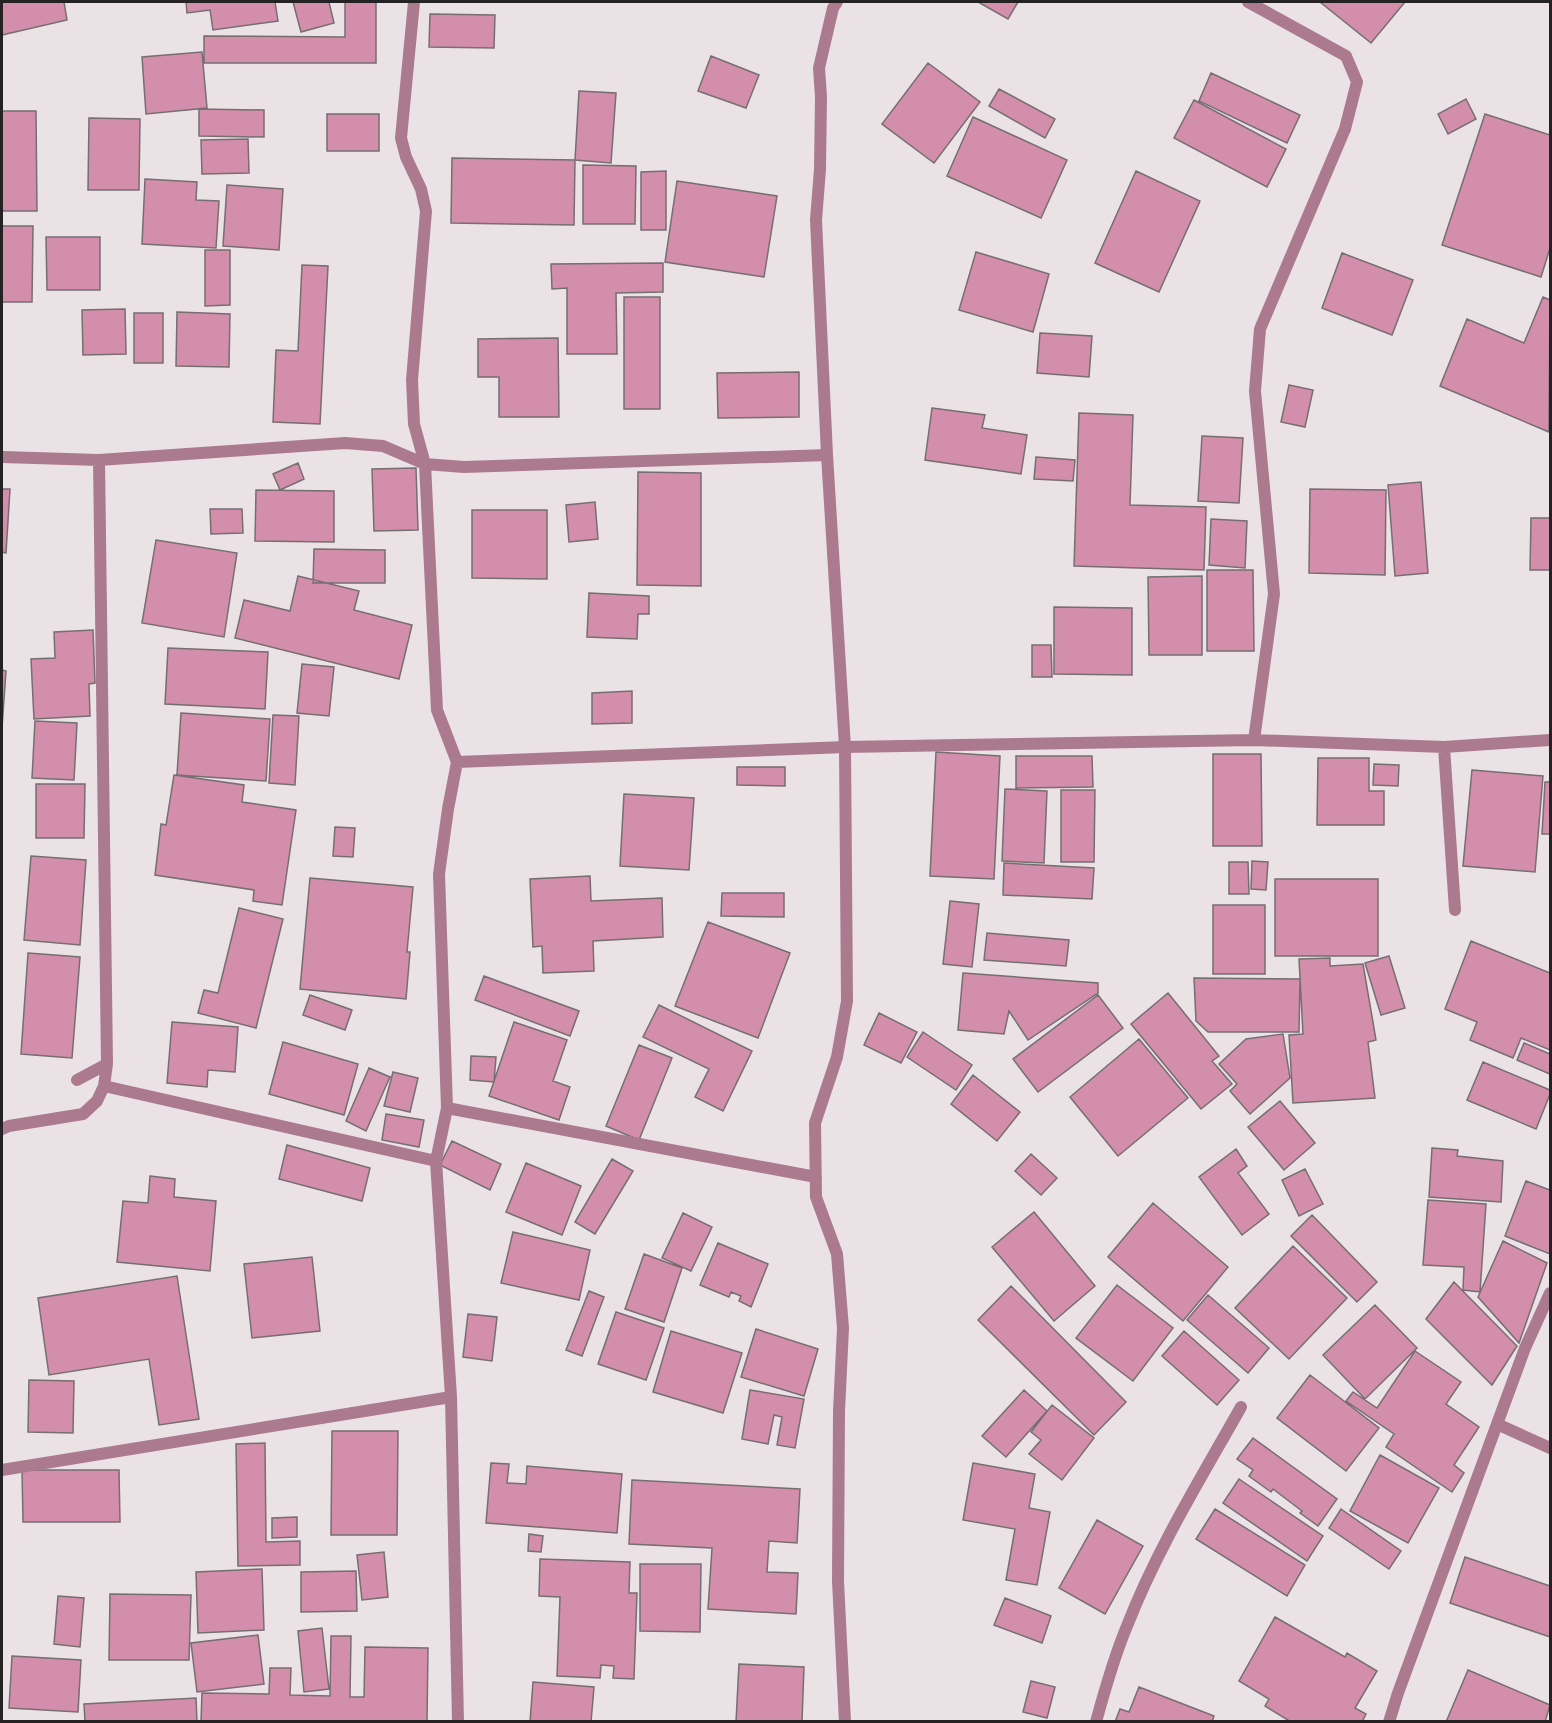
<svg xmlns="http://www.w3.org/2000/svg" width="1552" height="1723" viewBox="0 0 1552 1723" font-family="'Fira Sans',sans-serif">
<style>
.building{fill:#d38eab;stroke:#766e71;stroke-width:1.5}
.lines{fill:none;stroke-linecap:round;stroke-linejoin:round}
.minor{stroke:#ac7a8f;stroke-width:12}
</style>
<rect width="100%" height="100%" fill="#ebe2e6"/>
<path class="building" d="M 2,2 L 64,2 L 67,20 L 2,35 Z
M 186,2 L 275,2 L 278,21 L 213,30 L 210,10 L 187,13 Z
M 293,2 L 329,2 L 334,23 L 301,32 Z
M 345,2 L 376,2 L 376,63 L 204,63 L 204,36 L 345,37 Z
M 978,2 L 1018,2 L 1008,19 Z
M 1320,2 L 1405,2 L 1371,43 Z
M 430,14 L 495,15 L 494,48 L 429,47 Z
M 202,52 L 207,108 L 146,114 L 142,57 Z
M 711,56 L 759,75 L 746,108 L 698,91 Z
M 928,63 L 980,102 L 934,163 L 882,124 Z
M 1211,73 L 1300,115 L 1287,143 L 1199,101 Z
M 999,89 L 1055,119 L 1045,138 L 989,106 Z
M 579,91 L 616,93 L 611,163 L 575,160 Z
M 1466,99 L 1476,119 L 1448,134 L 1438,114 Z
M 1194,100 L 1286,149 L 1267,187 L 1174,138 Z
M 199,109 L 264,110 L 264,137 L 199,136 Z
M 2,111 L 36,111 L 37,211 L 2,211 Z
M 327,114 L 379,114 L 379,151 L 327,151 Z
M 1485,114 L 1550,135 L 1550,248 L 1541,277 L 1442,245 Z
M 973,117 L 1067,160 L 1041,218 L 947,176 Z
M 89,118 L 140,119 L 139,190 L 88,190 Z
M 248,139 L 249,173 L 202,174 L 201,140 Z
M 452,158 L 575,160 L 574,225 L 451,223 Z
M 583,165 L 636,166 L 635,224 L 583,224 Z
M 666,171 L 666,230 L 641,230 L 641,172 Z
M 1136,171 L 1200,201 L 1159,292 L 1095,263 Z
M 145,179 L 197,182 L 196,200 L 219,201 L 216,248 L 142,244 Z
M 677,181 L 777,196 L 764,277 L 665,262 Z
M 227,185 L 283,189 L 279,250 L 223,246 Z
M 2,226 L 33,226 L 32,302 L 2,302 Z
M 46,237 L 100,237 L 100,290 L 47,290 Z
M 205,250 L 230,250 L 230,305 L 205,306 Z
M 976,252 L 1049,274 L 1033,332 L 959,310 Z
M 1342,253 L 1413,280 L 1392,335 L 1322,308 Z
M 663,263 L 663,292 L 616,293 L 617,354 L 567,354 L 567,288 L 552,289 L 551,264 Z
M 302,265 L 328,266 L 320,424 L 273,422 L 276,350 L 298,351 Z
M 624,297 L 660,297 L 660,409 L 624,409 Z
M 1543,297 L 1550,300 L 1549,432 L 1440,386 L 1467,319 L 1524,343 Z
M 125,309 L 126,354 L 83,355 L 82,310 Z
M 177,312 L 230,314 L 229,367 L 176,366 Z
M 134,313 L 163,313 L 163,363 L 134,363 Z
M 1040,333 L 1092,336 L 1089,377 L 1037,373 Z
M 558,338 L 559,417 L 499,417 L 499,377 L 478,377 L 478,339 Z
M 799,372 L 799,417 L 718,418 L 717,373 Z
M 1289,385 L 1313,390 L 1305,427 L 1281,422 Z
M 932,408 L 985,415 L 982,428 L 1027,435 L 1021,474 L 925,460 Z
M 1079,413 L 1133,415 L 1130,505 L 1206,507 L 1204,570 L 1074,566 Z
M 1202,436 L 1243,438 L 1239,503 L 1198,501 Z
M 1036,457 L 1075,460 L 1073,481 L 1034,479 Z
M 298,463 L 304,479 L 280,490 L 273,474 Z
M 416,468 L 418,530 L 374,531 L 372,469 Z
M 638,472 L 701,473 L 701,586 L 637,585 Z
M 1421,482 L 1428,573 L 1395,576 L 1388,485 Z
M 2,489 L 10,489 L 6,553 L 2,552 Z
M 1310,489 L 1386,490 L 1385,575 L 1309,573 Z
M 256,490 L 334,491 L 334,542 L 255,541 Z
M 595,502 L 598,539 L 569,542 L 566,505 Z
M 210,509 L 242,509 L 243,533 L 211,534 Z
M 472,510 L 547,510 L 547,579 L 472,578 Z
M 1531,518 L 1550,518 L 1550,570 L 1530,570 Z
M 1211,519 L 1247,521 L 1245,568 L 1209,565 Z
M 156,540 L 237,553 L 224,637 L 142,623 Z
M 314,549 L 385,550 L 385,583 L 313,583 Z
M 1207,570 L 1253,570 L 1254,651 L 1207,651 Z
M 298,576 L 359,591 L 354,610 L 412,625 L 399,679 L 235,638 L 244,600 L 290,611 Z
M 1202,576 L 1202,655 L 1149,655 L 1148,577 Z
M 589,593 L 649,596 L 649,614 L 638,614 L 637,639 L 587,637 Z
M 1054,607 L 1132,608 L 1132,675 L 1054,674 Z
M 93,630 L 95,683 L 89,684 L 90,716 L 34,719 L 31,659 L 55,658 L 54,632 Z
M 1032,645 L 1051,645 L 1052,677 L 1032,677 Z
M 168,648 L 268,652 L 265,709 L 165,704 Z
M 302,664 L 334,667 L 329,716 L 297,713 Z
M 2,670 L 6,671 L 2,728 Z
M 632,691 L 632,723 L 592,724 L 592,693 Z
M 181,713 L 270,719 L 266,781 L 177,775 Z
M 273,715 L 299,716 L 295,785 L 269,783 Z
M 35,721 L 77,723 L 74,780 L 32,778 Z
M 936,752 L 1000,756 L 994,879 L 930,876 Z
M 1213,754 L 1261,754 L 1262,846 L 1213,846 Z
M 1016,756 L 1092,756 L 1093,787 L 1016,788 Z
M 1318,758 L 1369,758 L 1369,791 L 1384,791 L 1384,825 L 1317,825 Z
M 1374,764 L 1399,765 L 1398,786 L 1373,785 Z
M 737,767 L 785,767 L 785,786 L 737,785 Z
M 1472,770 L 1543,776 L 1535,872 L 1463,866 Z
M 174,775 L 244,785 L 242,802 L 296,810 L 282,905 L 253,901 L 254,890 L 155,875 L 161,824 L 166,825 Z
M 1545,782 L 1550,782 L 1550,834 L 1542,834 Z
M 36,784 L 85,784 L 84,838 L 36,838 Z
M 1005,789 L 1047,791 L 1044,863 L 1002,861 Z
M 1061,790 L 1095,790 L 1094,862 L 1061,862 Z
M 624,794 L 694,798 L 689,870 L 620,866 Z
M 335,827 L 355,828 L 353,857 L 333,856 Z
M 31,856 L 86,860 L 80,945 L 24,940 Z
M 1252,861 L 1268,862 L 1266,890 L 1251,889 Z
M 1229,862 L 1248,862 L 1249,894 L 1229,894 Z
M 1004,863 L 1094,868 L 1092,899 L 1003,895 Z
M 590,876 L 591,901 L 662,898 L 663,937 L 593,941 L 594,971 L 543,973 L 542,946 L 533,947 L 530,879 Z
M 310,878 L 413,887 L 407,952 L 410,952 L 406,999 L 300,989 Z
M 1275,879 L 1378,879 L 1378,956 L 1275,956 Z
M 722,893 L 784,893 L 784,917 L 721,916 Z
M 950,901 L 979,904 L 972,967 L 943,964 Z
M 1213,905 L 1265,905 L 1265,974 L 1213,974 Z
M 239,908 L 283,919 L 256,1028 L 198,1013 L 204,990 L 218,993 Z
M 708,922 L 790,953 L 758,1038 L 675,1006 Z
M 987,933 L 1069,940 L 1066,966 L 984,960 Z
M 1471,941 L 1550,973 L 1550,1050 L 1521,1038 L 1513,1058 L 1470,1040 L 1477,1022 L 1445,1009 Z
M 28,953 L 80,957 L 72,1058 L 21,1054 Z
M 1389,956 L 1405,1008 L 1381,1015 L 1365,963 Z
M 1330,958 L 1330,966 L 1363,964 L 1376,1040 L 1368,1042 L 1375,1098 L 1293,1103 L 1289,1035 L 1303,1034 L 1299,959 Z
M 963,973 L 1098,983 L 1098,993 L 1028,1040 L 1009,1011 L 1004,1034 L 958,1030 Z
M 484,976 L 579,1011 L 570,1036 L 475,1000 Z
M 1194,978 L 1300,979 L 1299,1032 L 1208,1032 L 1196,1021 Z
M 1168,993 L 1219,1056 L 1212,1061 L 1232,1084 L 1201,1109 L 1131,1024 Z
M 310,995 L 352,1010 L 345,1030 L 303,1015 Z
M 1098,995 L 1123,1028 L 1038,1092 L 1013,1059 Z
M 659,1005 L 752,1051 L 723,1111 L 695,1097 L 709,1069 L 643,1037 Z
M 879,1013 L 917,1032 L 901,1063 L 864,1045 Z
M 172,1022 L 238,1027 L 235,1072 L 208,1070 L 207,1087 L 167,1083 Z
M 514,1022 L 567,1040 L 553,1081 L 570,1087 L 559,1120 L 489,1096 Z
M 923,1032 L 972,1065 L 956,1090 L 907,1057 Z
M 1283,1034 L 1290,1078 L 1250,1114 L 1230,1091 L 1237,1084 L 1219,1064 L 1246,1039 Z
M 1139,1039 L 1188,1098 L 1118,1156 L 1070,1097 Z
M 283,1042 L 358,1064 L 344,1115 L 269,1094 Z
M 1524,1043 L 1550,1054 L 1550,1074 L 1517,1060 Z
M 639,1045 L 672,1058 L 639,1140 L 606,1126 Z
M 471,1056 L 496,1057 L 494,1082 L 470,1080 Z
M 1483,1062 L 1550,1090 L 1550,1094 L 1536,1129 L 1467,1100 Z
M 369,1068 L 390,1077 L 366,1131 L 346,1121 Z
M 393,1072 L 418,1078 L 410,1112 L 384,1106 Z
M 973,1075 L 1020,1112 L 997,1141 L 951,1104 Z
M 1280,1101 L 1315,1143 L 1284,1170 L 1248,1127 Z
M 386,1114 L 424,1120 L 419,1147 L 382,1140 Z
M 452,1141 L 501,1164 L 490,1190 L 440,1165 Z
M 287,1145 L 370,1168 L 362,1201 L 279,1179 Z
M 1432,1148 L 1458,1150 L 1457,1156 L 1503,1161 L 1501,1202 L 1429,1197 Z
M 1236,1149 L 1247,1166 L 1238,1173 L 1269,1214 L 1242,1235 L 1199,1177 Z
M 1031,1154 L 1057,1178 L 1041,1195 L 1015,1171 Z
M 612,1159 L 633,1171 L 595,1234 L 575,1222 Z
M 526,1163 L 581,1186 L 562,1235 L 506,1212 Z
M 1305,1169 L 1323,1204 L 1299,1216 L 1282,1180 Z
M 150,1176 L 175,1179 L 174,1197 L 216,1201 L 210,1271 L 117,1262 L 123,1201 L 148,1203 Z
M 1526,1181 L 1550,1190 L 1550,1254 L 1505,1236 Z
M 1428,1200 L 1486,1204 L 1480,1292 L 1463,1290 L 1464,1267 L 1423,1265 Z
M 1153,1203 L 1228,1267 L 1183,1321 L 1108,1257 Z
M 1034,1212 L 1095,1286 L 1054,1321 L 992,1247 Z
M 683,1213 L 712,1227 L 691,1271 L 662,1258 Z
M 1312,1215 L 1377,1282 L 1357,1302 L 1291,1236 Z
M 513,1232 L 590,1250 L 579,1300 L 501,1283 Z
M 1503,1241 L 1547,1263 L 1519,1343 L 1478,1297 Z
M 718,1243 L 768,1264 L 751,1307 L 739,1301 L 741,1296 L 731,1292 L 729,1297 L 700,1285 Z
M 1293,1246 L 1347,1298 L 1289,1359 L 1235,1308 Z
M 644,1254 L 682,1268 L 664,1322 L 625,1309 Z
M 312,1257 L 320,1331 L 252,1338 L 244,1264 Z
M 177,1276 L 199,1419 L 159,1425 L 149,1359 L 49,1375 L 38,1298 Z
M 1454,1282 L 1517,1346 L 1492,1385 L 1426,1319 Z
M 1117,1285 L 1173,1328 L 1133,1381 L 1076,1338 Z
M 1011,1286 L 1126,1402 L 1094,1435 L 978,1320 Z
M 589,1291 L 604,1297 L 582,1356 L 566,1350 Z
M 1208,1295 L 1269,1348 L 1248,1373 L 1187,1320 Z
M 1375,1305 L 1417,1348 L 1365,1399 L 1323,1355 Z
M 616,1312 L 664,1328 L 646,1380 L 598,1364 Z
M 468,1314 L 497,1317 L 492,1361 L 463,1357 Z
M 756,1329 L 818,1349 L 804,1396 L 741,1377 Z
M 671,1331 L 742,1353 L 723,1413 L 653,1392 Z
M 1184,1331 L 1239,1380 L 1217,1405 L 1162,1356 Z
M 1415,1351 L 1461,1382 L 1446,1404 L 1479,1427 L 1454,1465 L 1464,1473 L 1452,1492 L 1386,1447 L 1394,1434 L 1346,1401 L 1353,1392 L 1377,1408 Z
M 1310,1375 L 1379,1428 L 1346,1471 L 1277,1418 Z
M 29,1380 L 74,1381 L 73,1433 L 28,1432 Z
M 750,1390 L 804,1399 L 795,1448 L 777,1445 L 782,1417 L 774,1415 L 768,1444 L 742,1439 Z
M 1024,1390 L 1047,1411 L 1006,1457 L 982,1436 Z
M 1052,1405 L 1094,1438 L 1062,1480 L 1029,1454 L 1041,1440 L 1031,1432 Z
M 332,1431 L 398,1431 L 397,1535 L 331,1535 Z
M 1253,1438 L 1337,1499 L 1318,1526 L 1300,1513 L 1302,1511 L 1273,1489 L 1271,1492 L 1249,1476 L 1253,1470 L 1237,1459 Z
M 265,1443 L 266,1542 L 300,1541 L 300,1565 L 238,1566 L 236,1444 Z
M 1380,1455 L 1439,1488 L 1408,1543 L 1350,1511 Z
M 491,1463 L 509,1464 L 507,1483 L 526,1484 L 527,1466 L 622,1474 L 617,1533 L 486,1523 Z
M 973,1463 L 1035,1474 L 1029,1508 L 1050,1512 L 1037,1585 L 1006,1580 L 1015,1529 L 963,1520 Z
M 22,1470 L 119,1470 L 120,1522 L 23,1522 Z
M 1239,1479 L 1323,1536 L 1307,1561 L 1223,1503 Z
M 632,1480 L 800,1489 L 797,1543 L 769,1541 L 767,1572 L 798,1573 L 796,1614 L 708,1609 L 712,1548 L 629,1544 Z
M 1215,1509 L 1305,1565 L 1287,1596 L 1196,1539 Z
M 1341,1509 L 1401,1551 L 1389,1569 L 1329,1528 Z
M 297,1517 L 297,1537 L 272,1538 L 272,1518 Z
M 1097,1520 L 1143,1546 L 1105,1614 L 1059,1588 Z
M 529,1534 L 543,1536 L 541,1552 L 528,1551 Z
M 384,1552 L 388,1597 L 362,1600 L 357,1555 Z
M 1465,1557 L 1550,1586 L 1550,1637 L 1450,1603 Z
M 540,1559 L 630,1562 L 629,1593 L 637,1593 L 634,1679 L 613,1678 L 614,1666 L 601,1665 L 600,1678 L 557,1676 L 560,1597 L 539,1596 Z
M 640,1564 L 701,1564 L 700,1632 L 640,1631 Z
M 262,1569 L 264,1630 L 198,1633 L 196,1572 Z
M 356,1571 L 357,1611 L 301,1612 L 301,1572 Z
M 110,1594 L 191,1595 L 189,1660 L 109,1660 Z
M 58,1596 L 84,1598 L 80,1647 L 54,1644 Z
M 1005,1598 L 1051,1616 L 1042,1643 L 994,1625 Z
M 1275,1617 L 1345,1657 L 1347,1653 L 1377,1671 L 1355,1708 L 1366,1714 L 1362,1722 L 1291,1722 L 1265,1706 L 1269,1699 L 1239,1681 Z
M 322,1628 L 329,1689 L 304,1692 L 298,1631 Z
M 258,1635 L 264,1684 L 197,1692 L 191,1643 Z
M 331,1636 L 351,1636 L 350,1697 L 364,1697 L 365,1647 L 428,1648 L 427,1722 L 201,1722 L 202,1693 L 269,1694 L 270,1668 L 291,1668 L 290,1695 L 330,1696 Z
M 12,1656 L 81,1660 L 78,1712 L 9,1708 Z
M 739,1664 L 804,1667 L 802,1722 L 736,1722 Z
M 1468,1670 L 1550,1705 L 1545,1722 L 1446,1722 Z
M 1031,1681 L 1055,1687 L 1047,1718 L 1023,1712 Z
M 533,1682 L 594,1687 L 591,1722 L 530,1722 Z
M 1139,1687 L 1214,1716 L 1212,1722 L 1115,1722 L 1120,1709 L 1129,1712 Z
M 196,1698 L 197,1722 L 85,1722 L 84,1704 Z"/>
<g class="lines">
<path class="minor" d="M 414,2 L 401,138 L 406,157 L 421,189 L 426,211 L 412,380 L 414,424 L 425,464 L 437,710 L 457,762 L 448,809 L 439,874 L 447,1108 L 436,1161 L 451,1397 L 458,1722
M 837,2 L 833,8 L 819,68 L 821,97 L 820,169 L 816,220 L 827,455 L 845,747 L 847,1001 L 837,1057 L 815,1123 L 816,1197 L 837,1254 L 843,1328 L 839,1411 L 838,1581 L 845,1722
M 1248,2 L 1346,56 L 1357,82 L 1345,129 L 1260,329 L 1255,391 L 1274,594 L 1254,740
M 2,457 L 99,460 L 345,443 L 383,446 L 425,464 L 464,467 L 827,455
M 1444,747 L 1455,910
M 457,762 L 845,747 L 1254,740 L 1444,747 L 1550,740
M 77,1080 L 107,1064
M 104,1086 L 436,1161
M 447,1108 L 816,1177
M 2,1129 L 9,1126 L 83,1114 L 97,1101 L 104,1086 L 107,1064 L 99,460
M 1497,1424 L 1550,1448
M 2,1470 L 451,1397
M 1096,1722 C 1105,1689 1114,1657 1127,1626 C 1157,1549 1201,1478 1241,1407
M 1389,1722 L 1398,1693 L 1525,1348 L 1550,1293"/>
</g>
<rect width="1552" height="1723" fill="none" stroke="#252223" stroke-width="6"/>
</svg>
